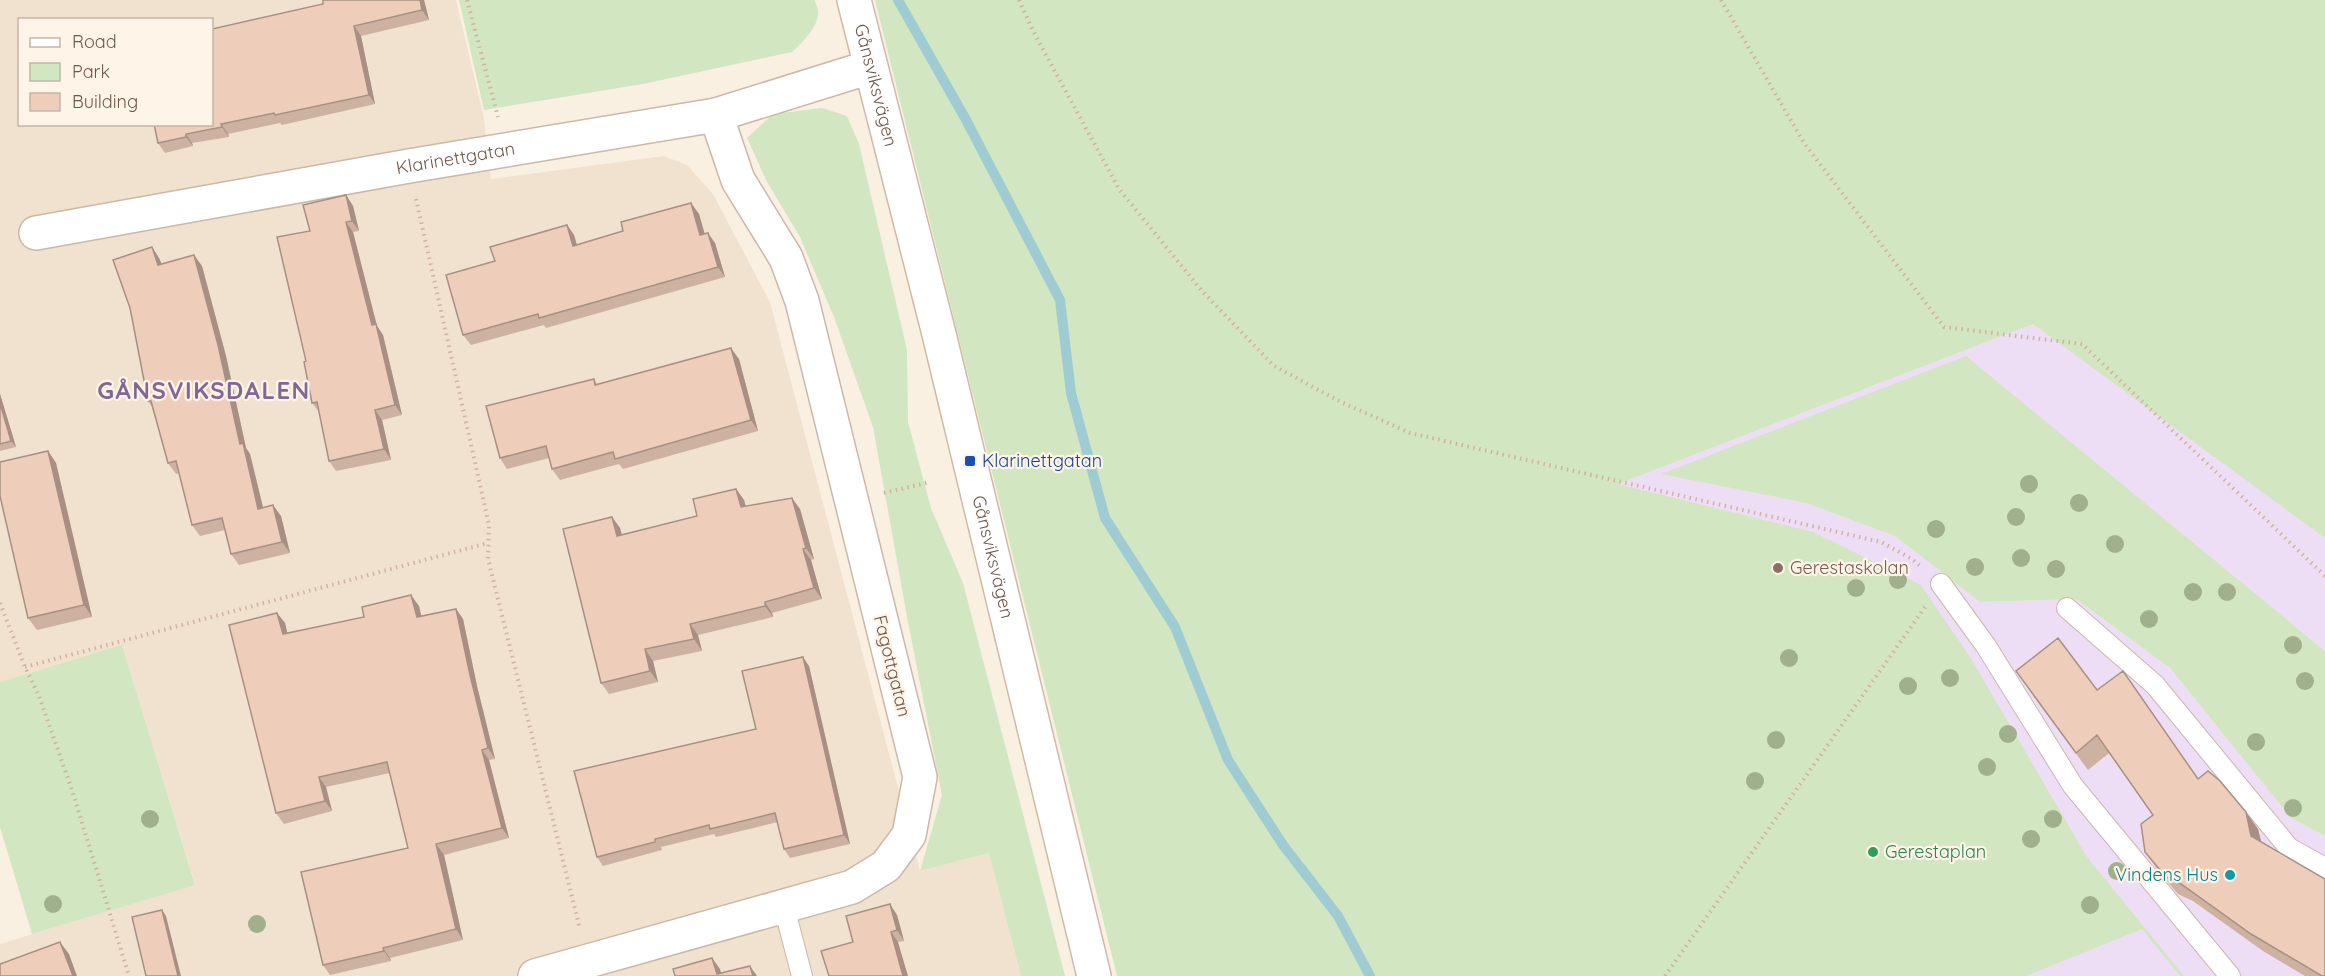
<svg xmlns="http://www.w3.org/2000/svg" width="2325" height="976" viewBox="0 0 2325 976" font-family="Quicksand,sans-serif">
<style>
.residential{fill:#f1e2d0;fill-rule:evenodd}
.education{fill:#eddef6}
.green{fill:#d1e6c1}
.lines{fill:none;stroke-linecap:round;stroke-linejoin:round}
.stream{stroke:#9fccd3;stroke-width:10}
.service-casing{stroke:#cab8a9;stroke-width:22}
.minor-casing{stroke:#cab8a9;stroke-width:36}
.secondary-casing{stroke:#cfbaa9;stroke-width:36}
.path{stroke:#d2b29f;stroke-width:4;stroke-dasharray:1.5 4.5;stroke-linecap:butt}
.service{stroke:#fff;stroke-width:20}
.minor{stroke:#fff;stroke-width:33}
.secondary{stroke:#fff;stroke-width:33}
.tree{fill:#a0af8c}
.wall{fill:#cdb1a1}
.shaded-wall{fill:#a79083}
.building{fill:#eecebb;stroke:#a79083;stroke-width:1.5}
.transit-dot{fill:#1a4fb4;stroke:#fef4e7;stroke-width:2}
.education-dot{fill:#8d6e63;stroke:#fef4e7;stroke-width:2}
.leisure-dot{fill:#2e9e5b;stroke:#fef4e7;stroke-width:2}
.culture-dot{fill:#0f9aa8;stroke:#fef4e7;stroke-width:2}
.labels{text-anchor:middle;stroke-width:4.5;stroke-linejoin:round;paint-order:stroke}
.street-label{font-size:18px;fill:#70574a;stroke:#fef4e7}
.transit-label{font-size:18px;fill:#164399;stroke:#fef4e7;text-anchor:start}
.education-label{font-size:18px;fill:#785e54;stroke:#fef4e7;text-anchor:start}
.leisure-label{font-size:18px;fill:#27864d;stroke:#fef4e7;text-anchor:start}
.culture-label{font-size:18px;fill:#0d838f;stroke:#fef4e7;text-anchor:end}
.district-label{font-size:24px;font-weight:bold;letter-spacing:1.5px;fill:#836693;stroke:#fef4e7}
</style>
<rect width="100%" height="100%" fill="#faf0e1"/>
<path class="residential" d="M 0,0 L 456,0 L 484,118 L 491,179 L 664,156 L 687,165 L 713,194 L 770,302 L 920,871 L 989,853 L 1021,976 L 0,976 L 0,944 L 195,884 L 122,646 L 0,682 ZM 20,20 L 212,20 L 212,124 L 20,124 Z"/>
<path class="education" d="M 2325,206 L 2325,651 L 1966,357 L 1663,474 L 1806,503 L 1895,536 L 1980,602 L 2076,599 L 2170,668 L 2291,818 L 2325,836 L 2325,976 L 1546,976 L 1589,495 L 2033,324 Z"/>
<path class="green" d="M 459,0 L 814,0 C 827,20 805,40 792,52 L 643,84 L 484,110 Z
M 875,0 L 2325,0 L 2325,538 L 2033,324 L 1618,484 L 1813,532 L 1921,585 L 1970,657 L 2087,857 L 2184,976 L 2180,976 L 2142,929 L 2026,976 L 1117,976 Z
M 822,108 L 847,116 L 859,144 L 907,350 L 908,422 L 931,508 L 963,583 L 1065,976 L 1021,976 L 989,853 L 920,871 L 942,795 L 908,622 L 873,427 L 834,317 L 800,237 L 767,182 L 747,138 L 773,114 Z
M 1966,356 L 2325,651 L 2325,836 L 2291,818 L 2170,668 L 2076,599 L 1980,602 L 1895,536 L 1806,503 L 1661,474 Z
M 122,645 L 195,885 L 32,934 L 0,827 L 0,682 Z"/>
<g class="lines">
<path class="stream" d="M 898,0 L 965,118 L 1060,300 L 1071,393 L 1105,518 L 1175,627 L 1228,760 L 1283,845 L 1338,916 L 1370,976"/>
<g class="service-casing">
<path id="service" d="M 1941,584 L 1986,646 L 2073,786 L 2230,976
M 2067,608 L 2155,685 L 2289,848 L 2325,868
M 784,907 L 802,976"/>
</g>
<g class="minor-casing">
<g id="minor">
<path id="s1" d="M 36,233 L 409,166 L 716,115 L 870,67"/>
<path d="M 535,976 L 852,887 L 886,866 L 909,835 L 920,777 L 802,301 L 786,258 L 738,180 L 716,115"/>
</g>
</g>
<g class="secondary-casing">
<g id="secondary">
<path id="s2" d="M 854,0 L 939,334 L 1094,976"/>
</g>
</g>
<path class="path" d="M 467,0 L 498,117
M 1019,0 L 1033,31 L 1119,189 L 1202,291 L 1274,366 L 1341,402 L 1410,433 L 1881,542 L 1912,559 L 1920,566
M 1721,0 L 1804,143 L 1944,327 L 2082,344 L 2325,576
M 416,199 L 489,525 L 488,559 L 580,929
M 884,493 L 930,482
M 0,603 L 25,667 L 39,696 L 72,790 L 129,976
M 25,667 L 488,543
M 1665,976 L 1925,607"/>
<use href="#service" class="service"/>
<use href="#minor" class="minor"/>
<use href="#secondary" class="secondary"/>
</g>
<g class="tree">
<circle cx="2029" cy="484" r="9"/>
<circle cx="2079" cy="503" r="9"/>
<circle cx="2016" cy="517" r="9"/>
<circle cx="1936" cy="529" r="9"/>
<circle cx="2115" cy="544" r="9"/>
<circle cx="2021" cy="558" r="9"/>
<circle cx="1975" cy="567" r="9"/>
<circle cx="2056" cy="569" r="9"/>
<circle cx="1898" cy="580" r="9"/>
<circle cx="1856" cy="588" r="9"/>
<circle cx="2193" cy="592" r="9"/>
<circle cx="2227" cy="592" r="9"/>
<circle cx="2149" cy="619" r="9"/>
<circle cx="2293" cy="645" r="9"/>
<circle cx="1789" cy="658" r="9"/>
<circle cx="1950" cy="678" r="9"/>
<circle cx="2305" cy="681" r="9"/>
<circle cx="1908" cy="686" r="9"/>
<circle cx="2008" cy="734" r="9"/>
<circle cx="1776" cy="740" r="9"/>
<circle cx="2256" cy="742" r="9"/>
<circle cx="1987" cy="767" r="9"/>
<circle cx="1755" cy="781" r="9"/>
<circle cx="2293" cy="808" r="9"/>
<circle cx="150" cy="819" r="9"/>
<circle cx="2053" cy="819" r="9"/>
<circle cx="2031" cy="839" r="9"/>
<circle cx="2117" cy="871" r="9"/>
<circle cx="53" cy="904" r="9"/>
<circle cx="2090" cy="905" r="9"/>
<circle cx="257" cy="924" r="9"/>
</g>
<path class="wall" d="M 323,0 L 424,0 L 429,20 L 361,36 L 375,104 L 282,125 L 280,123 L 228,134 L 229,137 L 192,143 L 193,146 L 165,153 L 158,143 L 323,4 Z
M 346,195 L 353,206 L 359,231 L 353,232 L 377,326 L 383,335 L 402,415 L 382,420 L 391,460 L 336,471 L 329,461 L 319,412 L 312,403 L 306,361 L 310,231 Z
M 691,203 L 699,214 L 704,234 L 715,243 L 725,277 L 546,328 L 544,325 L 471,345 L 463,335 L 495,261 L 567,225 L 574,235 L 577,245 L 623,231 Z
M 152,247 L 159,258 L 162,264 L 202,266 L 226,356 L 246,448 L 250,454 L 263,507 L 281,516 L 290,553 L 239,565 L 231,554 L 225,530 L 200,536 L 192,525 L 179,473 L 176,474 L 168,463 L 152,407 L 148,401 Z
M 739,359 L 758,431 L 623,469 L 619,464 L 560,480 L 552,469 L 549,458 L 507,469 L 500,458 L 594,379 L 597,384 Z
M 0,394 L 16,447 L 0,451 Z
M 48,451 L 56,463 L 92,617 L 37,630 L 28,618 Z
M 736,489 L 744,500 L 746,507 L 800,509 L 814,559 L 811,560 L 822,599 L 772,613 L 773,617 L 698,635 L 702,651 L 653,661 L 658,682 L 609,694 L 601,683 L 612,517 L 620,528 L 622,535 L 697,516 Z
M 419,606 L 421,616 L 456,609 L 463,619 L 477,686 L 495,759 L 489,760 L 509,838 L 444,855 L 463,940 L 390,958 L 391,961 L 330,975 L 323,965 L 408,848 L 390,773 L 326,787 L 332,811 L 284,824 L 276,813 L 277,613 L 285,623 L 287,633 Z
M 809,666 L 850,844 L 790,858 L 784,849 L 778,822 L 716,837 L 714,834 L 661,847 L 662,850 L 603,866 L 597,857 L 756,729 Z
M 2016,671 L 2097,690 L 2198,779 L 2258,829 L 2261,841 L 2325,976 L 2305,976 L 2263,951 L 2193,901 L 2178,894 L 2157,869 L 2145,852 L 2153,815 L 2109,753 L 2088,770 Z
M 897,915 L 904,941 L 898,942 L 853,942 Z"/>
<path class="shaded-wall" d="M 420,0 L 424,0 L 429,20 L 422,10 Z
M 354,26 L 361,36 L 375,104 L 369,95 Z
M 221,124 L 228,134 L 229,137 L 222,127 Z
M 186,134 L 192,143 L 193,146 L 186,137 Z
M 346,195 L 353,206 L 359,231 L 352,221 Z
M 691,203 L 699,214 L 708,245 L 700,235 Z
M 346,222 L 353,232 L 377,326 L 383,335 L 402,415 L 395,405 L 372,325 Z
M 567,225 L 574,235 L 580,256 L 573,246 Z
M 708,233 L 715,243 L 725,277 L 718,267 Z
M 152,247 L 159,258 L 166,276 L 158,265 Z
M 194,255 L 202,266 L 226,356 L 246,448 L 250,454 L 266,520 L 258,509 L 240,444 Z
M 731,348 L 739,359 L 758,431 L 751,420 Z
M 0,394 L 16,447 L 11,441 L 0,403 Z
M 375,410 L 382,420 L 391,460 L 384,449 Z
M 48,451 L 56,463 L 92,617 L 84,605 Z
M 736,489 L 744,500 L 749,519 L 741,507 Z
M 792,498 L 800,509 L 814,559 L 806,548 Z
M 273,505 L 281,516 L 290,553 L 282,542 Z
M 612,517 L 620,528 L 625,547 L 617,536 Z
M 803,549 L 811,560 L 822,599 L 814,588 Z
M 411,595 L 419,606 L 424,627 L 417,617 Z
M 765,602 L 772,613 L 773,617 L 765,606 Z
M 456,609 L 463,619 L 477,686 L 495,759 L 488,748 L 470,675 Z
M 277,613 L 285,623 L 290,644 L 283,634 Z
M 690,624 L 698,635 L 702,651 L 694,639 Z
M 645,649 L 653,661 L 658,682 L 650,671 Z
M 803,657 L 809,666 L 850,844 L 844,835 Z
M 482,750 L 489,760 L 509,838 L 502,828 Z
M 319,777 L 326,787 L 332,811 L 325,801 Z
M 2246,812 L 2258,829 L 2264,853 L 2251,836 Z
M 436,844 L 444,855 L 463,940 L 456,929 Z
M 890,904 L 897,915 L 904,941 L 897,930 Z
M 162,910 L 166,916 L 181,976 L 178,976 Z
M 891,932 L 898,942 L 908,976 L 903,976 Z
M 60,942 L 69,954 L 77,976 L 73,976 Z
M 383,948 L 390,958 L 391,961 L 384,951 Z
M 712,958 L 720,969 L 722,976 L 717,974 Z
M 750,966 L 757,976 L 753,976 Z"/>
<path class="building" d="M 323,0 L 420,0 L 422,10 L 354,26 L 369,95 L 275,115 L 274,113 L 221,124 L 222,127 L 186,134 L 186,137 L 158,143 L 154,124 L 212,124 L 212,29 L 323,4 Z
M 346,195 L 352,221 L 346,222 L 372,325 L 376,324 L 395,405 L 375,410 L 384,449 L 329,461 L 317,402 L 312,403 L 304,362 L 306,361 L 277,237 L 310,231 L 303,205 Z
M 691,203 L 700,235 L 708,233 L 718,267 L 539,318 L 538,314 L 463,335 L 446,275 L 495,261 L 490,247 L 567,225 L 573,246 L 623,231 L 621,222 Z
M 152,247 L 158,265 L 194,255 L 218,345 L 240,444 L 243,443 L 258,509 L 273,505 L 282,542 L 231,554 L 222,518 L 192,525 L 176,461 L 168,463 L 151,401 L 148,401 L 130,308 L 113,260 Z
M 731,348 L 751,420 L 615,459 L 613,452 L 552,469 L 546,446 L 500,458 L 486,406 L 594,379 L 595,385 Z
M 0,403 L 11,441 L 0,444 Z
M 48,451 L 84,605 L 28,618 L 0,496 L 0,462 Z
M 736,489 L 741,507 L 792,498 L 806,548 L 803,549 L 814,588 L 765,602 L 765,606 L 690,624 L 694,639 L 645,649 L 650,671 L 601,683 L 563,529 L 612,517 L 617,536 L 697,516 L 693,499 Z
M 411,595 L 417,617 L 456,609 L 470,675 L 488,748 L 482,750 L 502,828 L 436,844 L 456,929 L 383,948 L 384,951 L 323,965 L 301,872 L 408,848 L 387,762 L 319,777 L 325,801 L 276,813 L 229,625 L 277,613 L 283,634 L 364,617 L 362,607 Z
M 2058,638 L 2097,690 L 2123,671 L 2198,779 L 2208,771 L 2220,781 L 2246,812 L 2251,836 L 2325,879 L 2325,976 L 2322,976 L 2251,934 L 2181,884 L 2166,877 L 2145,852 L 2141,824 L 2153,815 L 2097,735 L 2076,753 L 2016,671 Z
M 803,657 L 844,835 L 784,849 L 775,813 L 710,829 L 709,825 L 655,839 L 655,842 L 597,857 L 574,771 L 756,729 L 742,671 Z
M 890,904 L 897,930 L 891,932 L 903,976 L 829,976 L 821,951 L 853,942 L 846,916 Z
M 162,910 L 178,976 L 146,976 L 132,917 Z
M 60,942 L 73,976 L 0,976 L 0,964 Z
M 712,958 L 717,974 L 750,966 L 753,976 L 675,976 L 673,969 Z"/>
<rect class="transit-dot" x="964" y="455" width="12" height="12" rx="3"/>
<circle class="education-dot" cx="1778" cy="568" r="6"/>
<circle class="leisure-dot" cx="1873" cy="852" r="6"/>
<circle class="culture-dot" cx="2230" cy="875" r="6"/>
<g class="labels">
<g class="street-label">
<text dy="6" stroke="none"><textPath href="#s2" startOffset="88">Gånsviksvägen</textPath></text>
<text dy="6" stroke="none"><textPath href="#s1" startOffset="426">Klarinettgatan</textPath></text>
<text dy="6" stroke="none"><textPath href="#s2" startOffset="574">Gånsviksvägen</textPath></text>
<text transform="translate(892 666) rotate(76)" y="6">Fagottgatan</text>
</g>
<g class="transit-label">
<text x="982" y="467">Klarinettgatan</text>
</g>
<g class="education-label">
<text x="1790" y="574">Gerestaskolan</text>
</g>
<g class="leisure-label">
<text x="1885" y="858">Gerestaplan</text>
</g>
<g class="culture-label">
<text x="2218" y="881">Vindens Hus</text>
</g>
<g class="district-label">
<text x="204" y="399">GÅNSVIKSDALEN</text>
</g>
</g>
<rect x="18" y="18" width="195" height="108" fill="#fef4e7" stroke="#c5b5a8" stroke-width="1.5"/>
<rect x="30" y="38" width="30" height="9" fill="#ffffff" stroke="#c5b5a8" stroke-width="1.5"/>
<text x="72" y="48" font-size="18" fill="#70574a">Road</text>
<rect x="30" y="63" width="30" height="18" fill="#d1e6c1" stroke="#c5b5a8" stroke-width="1.5"/>
<text x="72" y="78" font-size="18" fill="#70574a">Park</text>
<rect x="30" y="93" width="30" height="18" fill="#eecebb" stroke="#c5b5a8" stroke-width="1.5"/>
<text x="72" y="108" font-size="18" fill="#70574a">Building</text>
</svg>
